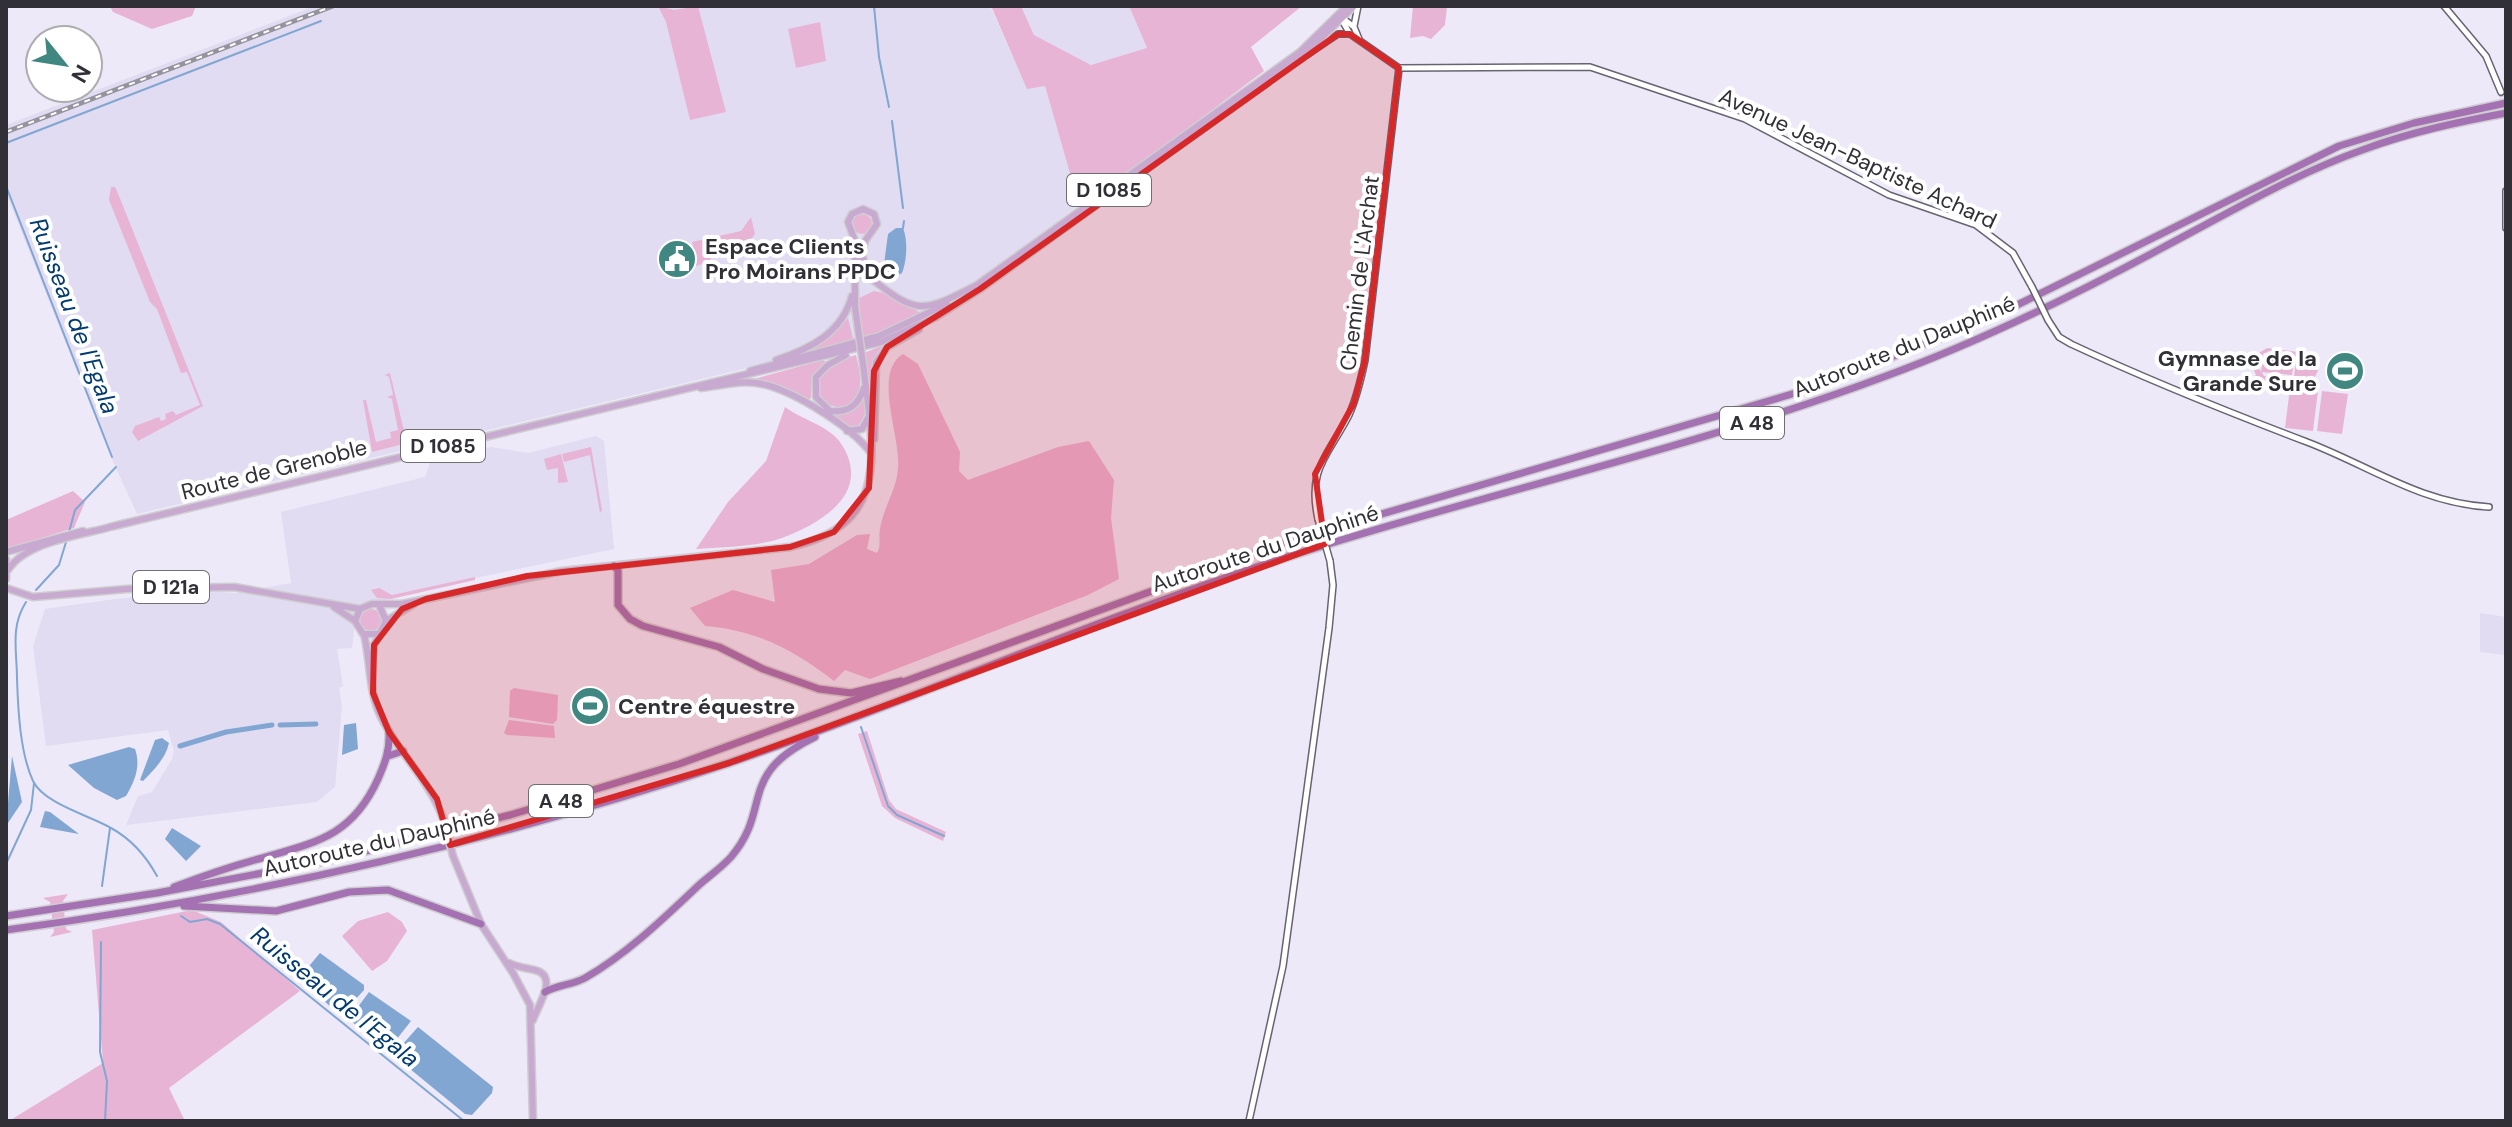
<svg xmlns="http://www.w3.org/2000/svg" width="2512" height="1127" viewBox="0 0 2512 1127" font-family="'DM Sans',sans-serif">
<style>
.built{fill:#e1dcf1}
.green{fill:#e8b4d6;fill-rule:evenodd}
.water{fill:#81a6d2}
.lines{fill:none;stroke-linecap:round;stroke-linejoin:round}
.stream{stroke:#81a6d2;stroke-width:2}
.canal{stroke:#81a6d2;stroke-width:5}
.minor-tunnel{stroke:#c7c4d1;stroke-width:5;stroke-dasharray:5 2.5;stroke-linecap:butt}
.minor-casing{stroke:#676470;stroke-width:8}
.major-casing{stroke:#cecdcf;stroke-width:9}
.highway-casing{stroke:#cecdcf;stroke-width:10}
.minor{stroke:#fff;stroke-width:5}
.major{stroke:#c8aad1;stroke-width:6}
.highway{stroke:#a472b3;stroke-width:7}
.rail-casing{stroke:#95939d;stroke-width:5}
.rail{stroke:#fff;stroke-width:2;stroke-dasharray:6;stroke-linecap:butt}
.minor-bridge-casing{stroke:#676470;stroke-width:8;stroke-linecap:butt}
.major-bridge-casing{stroke:#cecdcf;stroke-width:9;stroke-linecap:butt}
.minor-bridge{stroke:#fff;stroke-width:5}
.major-bridge{stroke:#c8aad1;stroke-width:6}
.marked{fill:#d62828;fill-opacity:0.2;stroke:#d62828;stroke-width:6;stroke-linejoin:round}
.labels{text-anchor:middle;stroke-width:8;stroke-linejoin:round;paint-order:stroke}
.shield{fill:#fff;stroke:#6f6e72;stroke-width:2}
.shield-label{font-size:20px;font-weight:bold;fill:#313036}
.street-label{font-size:22px;fill:#313036;stroke:#fff}
.poi-label{font-size:22px;font-weight:bold;fill:#313036;stroke:#fff;text-anchor:start}
.water-label{font-size:24px;font-style:italic;fill:#033b70;stroke:#fff}
</style>
<rect width="100%" height="100%" fill="#ede9f8"/>
<path class="built" d="M 315,6 L 990,6 L 1027,88 L 1045,86 L 1079,205 L 946,304 L 886,331 L 814,352 L 137,514 L 111,457 L 6,193 L 6,125 Z
M 1021,6 L 1129,6 L 1147,49 L 1091,65 L 1034,35 Z
M 596,436 L 604,441 L 614,549 L 475,578 L 357,607 L 352,648 L 337,649 L 343,686 L 339,688 L 342,706 L 335,787 L 317,802 L 126,825 L 138,796 L 152,792 L 172,759 L 174,751 L 168,730 L 46,746 L 33,646 L 45,609 L 115,599 L 208,591 L 235,593 L 291,583 L 281,512 L 425,477 L 430,463 L 491,447 L 528,453 Z
M 2480,613 L 2506,617 L 2506,655 L 2480,652 Z"/>
<path class="green" d="M 110,6 L 196,6 L 192,16 L 152,29 L 113,12 Z
M 658,6 L 674,10 L 698,6 L 726,112 L 690,120 L 666,22 Z
M 991,6 L 1021,6 L 1034,35 L 1091,65 L 1147,48 L 1129,6 L 1302,6 L 1251,47 L 1264,71 L 1140,164 L 1079,205 L 1045,86 L 1027,89 Z
M 1413,6 L 1447,7 L 1445,25 L 1431,39 L 1423,36 L 1410,38 Z
M 820,22 L 826,61 L 796,68 L 788,29 Z
M 111,187 L 115,187 L 119,196 L 203,406 L 138,441 L 132,432 L 135,426 L 159,417 L 161,421 L 166,419 L 165,414 L 173,411 L 176,415 L 200,405 L 187,372 L 181,373 L 157,309 L 150,302 L 109,200 Z
M852 224a10 10 0 1 1 20 0a10 10 0 1 1-20 0Z
M 751,217 L 755,234 L 752,238 L 721,248 L 708,262 L 693,267 L 696,259 L 692,242 L 741,231 Z
M 874,291 L 888,294 L 924,315 L 862,340 L 859,298 Z
M 848,318 L 854,342 L 792,356 L 831,337 Z
M 886,344 L 873,364 L 873,407 L 864,353 Z
M 2267,348 L 2315,354 L 2318,371 L 2312,382 L 2316,383 L 2316,387 L 2250,379 L 2256,375 L 2252,366 L 2254,356 ZM 2264,353 L 2308,358 L 2314,366 L 2309,360 L 2296,359 L 2294,377 L 2306,378 L 2313,374 L 2302,381 L 2264,376 L 2256,364 Z
M 903,354 L 918,364 L 960,452 L 959,471 L 968,480 L 1058,447 L 1089,441 L 1114,480 L 1111,518 L 1119,579 L 1088,595 L 870,679 L 845,670 L 834,681 C 794,650 756,630 705,626 L 690,608 L 733,590 L 775,602 L 771,570 L 809,564 L 857,535 L 870,534 L 867,549 L 877,553 C 882,544 878,538 880,529 C 883,508 897,489 898,468 C 901,436 872,373 903,354 Z
M 856,355 C 861,376 866,396 844,409 L 825,404 L 816,388 C 822,368 837,360 856,355 Z
M 2263,356 L 2294,359 L 2292,375 L 2261,372 Z
M 823,360 L 826,362 L 812,381 L 811,398 L 807,400 L 754,379 Z
M 390,373 L 407,443 L 372,452 L 363,400 L 366,400 L 376,442 L 391,438 L 390,432 L 398,430 L 392,399 L 387,397 L 393,395 L 389,377 L 385,375 Z
M 2290,388 L 2318,391 L 2313,431 L 2285,428 Z
M 2322,391 L 2348,394 L 2342,434 L 2317,431 Z
M 864,399 L 865,414 L 857,429 L 851,429 L 828,413 L 847,414 Z
M 785,407 C 802,420 831,426 842,445 C 872,493 822,523 782,538 C 756,547 723,547 696,549 L 728,502 L 766,461 Z
M 591,447 L 602,510 L 600,513 L 590,455 L 564,462 L 562,454 Z
M 561,454 L 568,482 L 558,483 L 558,468 L 547,470 L 544,459 Z
M 73,491 L 85,502 L 74,528 L 6,549 L 6,520 Z
M 475,577 L 475,580 L 391,599 L 377,598 L 371,590 L 379,588 L 392,595 Z
M360 620a11 11 0 1 1 22 0a11 11 0 1 1-22 0Z
M 514,688 L 558,695 L 557,720 L 553,724 L 509,717 L 510,691 Z
M 509,720 L 554,726 L 555,738 L 507,735 L 504,733 Z
M 867,731 L 889,800 L 896,809 L 946,832 L 943,841 L 895,818 L 882,806 L 858,734 Z
M 68,894 L 63,901 L 66,929 L 72,932 L 50,937 L 54,932 L 50,902 L 43,898 Z
M 192,910 L 221,922 L 300,991 L 169,1088 L 185,1121 L 9,1121 L 103,1063 L 92,930 Z
M 388,912 L 402,922 L 407,931 L 387,961 L 372,971 L 342,936 L 358,921 Z"/>
<path class="water" d="M 896,228 L 903,228 C 908,241 907,260 902,273 L 891,279 L 883,272 L 888,234 Z
M 356,723 L 358,749 L 342,755 L 344,725 Z
M 162,738 L 169,743 C 166,758 153,771 143,781 L 140,780 L 155,740 Z
M 129,747 L 135,749 C 141,766 135,781 126,796 L 117,800 L 94,788 L 68,765 Z
M 12,756 L 22,802 L 6,826 Z
M 45,811 L 50,812 L 79,834 L 40,827 Z
M 172,828 L 201,846 L 186,861 L 165,839 Z
M 320,953 L 364,985 L 364,990 L 344,1012 L 333,1009 L 299,978 Z
M 369,992 L 411,1021 L 389,1049 L 382,1048 L 349,1019 Z
M 418,1027 L 493,1087 L 492,1093 L 472,1115 L 465,1114 L 393,1055 Z"/>
<g class="lines">
<path class="stream" d="M 874,6 L 879,57 L 889,107
M 892,121 L 903,208
M 6,143 L 321,21
M 6,186 L 112,457
M 903,228 L 904,221
M 69,532 L 75,510 L 116,467
M 36,590 L 59,565 L 66,542
M 26,602 C 10,627 17,651 17,679 C 18,709 20,753 33,781 C 44,804 91,816 111,828 C 131,839 146,856 157,876
M 861,727 L 888,806 L 897,815 L 944,836
M 6,864 L 31,810 L 34,783
M 102,886 L 110,828
M 181,916 L 190,922 L 207,919 L 220,924 L 464,1121
M 101,942 L 100,1052 L 107,1081 L 105,1121"/>
<path class="canal" d="M 280,725 L 316,724
M 180,746 L 226,732 L 272,725"/>
<path class="minor-tunnel" d="M 2501,92 L 2506,114"/>
<g class="minor-casing">
<path id="minor" d="M 2444,6 L 2486,56 L 2501,92
M 1340,17 L 1350,34 L 1399,68 L 1590,67 L 1745,119 L 1889,195 L 1976,225 L 2013,253 L 2032,287
M 1341,17 L 1354,27 L 1359,39
M 1354,26 L 1358,6
M 1308,54 L 1338,34 L 1350,34
M 2506,191 L 2506,228
M 2048,320 L 2059,337 L 2071,344 C 2148,380 2228,412 2307,442 C 2370,466 2420,503 2489,507
M 1318,519 C 1307,468 1328,456 1349,415 C 1357,397 1361,379 1365,360 L 1399,68
M 1249,1121 L 1283,966 L 1329,628 L 1333,585 L 1330,561"/>
</g>
<g class="major-casing">
<path id="major" d="M 862,254 L 868,276 C 918,316 922,313 977,285 L 1300,52 L 1347,6
M 855,307 L 855,241 L 848,222 L 852,214 L 863,209 L 874,214 L 877,224 L 865,241 L 857,276
M 846,355 L 828,365 L 816,377 L 816,397 L 830,411 C 849,413 858,405 864,388
M 776,360 C 810,349 842,333 852,296
M 750,371 L 879,336 L 947,304
M 701,388 C 720,386 743,379 762,384 C 794,391 852,427 871,453
M 847,431 L 862,429 L 868,418
M 874,439 L 876,362 L 887,347 L 919,329
M 6,552 L 83,531
M 6,559 L 6,579
M 8,570 C 26,541 83,535 114,526 L 881,342 L 936,317 L 980,289 L 1303,56 L 1354,6
M 6,588 L 33,597 L 127,589 L 234,587 L 360,609
M 334,607 L 355,621 L 363,634 L 378,634
M 355,621 L 360,609 L 372,604 L 402,604 L 562,571 L 790,547 C 892,525 873,451 864,371
M 386,621 L 414,604
M 364,634 C 371,663 368,692 382,719 C 401,756 430,781 444,821
M 371,670 L 374,645 L 386,621 L 380,607
M 453,856 L 481,924 L 513,973 L 530,1005 L 533,1121
M 509,963 C 520,969 533,968 540,972 C 556,981 537,1007 533,1020"/>
</g>
<g class="highway-casing">
<path id="highway" d="M 614,566 L 618,570 L 618,605 L 630,619 L 643,626 L 719,647 L 763,669 L 819,689 L 851,693 L 901,681
M 388,756 L 403,751
M 174,887 C 203,876 232,866 262,858 C 317,842 352,836 378,779 C 385,763 390,750 389,732
M 184,906 L 276,911 L 349,892 L 388,890 L 481,924
M 6,916 L 157,893 L 326,861 L 510,815 L 679,764 L 1286,542 L 1816,387 L 1997,315 L 2339,146 L 2414,123 L 2506,103
M 6,930 C 252,897 494,842 729,763 C 905,703 1075,628 1251,569 C 1461,498 1678,454 1886,376 C 1981,341 2073,296 2162,248 C 2229,213 2294,174 2365,149 C 2411,132 2458,122 2506,113
M 545,992 C 557,985 572,985 585,978 C 627,954 664,918 699,885 C 709,876 721,868 731,857 C 773,808 736,775 815,737"/>
</g>
<use href="#minor" class="minor"/>
<use href="#major" class="major"/>
<use href="#highway" class="highway"/>
<g class="rail-casing">
<path id="rail" d="M 6,132 L 333,6"/>
</g>
<use href="#rail" class="rail"/>
<g class="minor-bridge-casing">
<path id="minor-bridge" d="M 2032,287 L 2048,320
M 1318,519 L 1330,561"/>
</g>
<g class="major-bridge-casing">
<path id="major-bridge" d="M 855,307 L 864,371
M 444,821 L 453,856"/>
</g>
<use href="#minor-bridge" class="minor-bridge"/>
<use href="#major-bridge" class="major-bridge"/>
</g>
<path class="marked" d="M 1338,34 L 1350,34 L 1399,68 L 1365,360 L 1354,403 L 1315,474 L 1325,544 L 729,763 L 450,845 L 437,799 L 389,732 L 373,693 L 374,645 L 402,609 L 426,599 L 527,576 L 790,547 L 834,532 L 869,488 L 874,371 L 887,347 L 980,289 Z"/>
<defs>
<g id="civic-disc" transform="scale(2)"><circle r="9.5" fill="#408781" stroke="#fff"/><path d="M-.6-6.5H3V-4.5H.6V-3L4-1V1h2V6H-6V1h2V-1L-.6-3ZM-1.2 2.5V6h2.4V2.5Z" fill="#fff"/></g>
<g id="stadium-disc" transform="scale(2)"><circle r="9.5" fill="#408781" stroke="#fff"/><path d="M0-5a6.5 5 0 1 0 0 10a6.5 5 0 1 0 0-10ZM-3.5-1.8h7v3.6h-7Z" fill="#fff"/></g>
</defs>
<g fill-rule="evenodd">
<use href="#civic-disc" x="677" y="259"/>
<use href="#stadium-disc" x="2345" y="371"/>
<use href="#stadium-disc" x="590" y="706"/>
</g>
<g class="labels">
<g class="shield">
<rect x="1067" y="174" width="84" height="32" rx="6"/>
<rect x="1720" y="407" width="64" height="32" rx="6"/>
<rect x="401" y="430" width="84" height="32" rx="6"/>
<rect x="133" y="571" width="76" height="32" rx="6"/>
<rect x="529" y="785" width="64" height="32" rx="6"/>
</g>
<g class="shield-label">
<text x="1109" y="197">D 1085</text>
<text x="1752" y="430">A 48</text>
<text x="443" y="453">D 1085</text>
<text x="171" y="594">D 121a</text>
<text x="561" y="808">A 48</text>
</g>
<g class="street-label">
<text transform="translate(1858 158) rotate(25)" y="8">Avenue Jean-Baptiste Achard</text>
<text transform="translate(1359 273) rotate(-83)" y="8">Chemin de L'Archat</text>
<text transform="translate(1904 346) rotate(-22)" y="8">Autoroute du Dauphiné</text>
<text transform="translate(274 469) rotate(-14)" y="8">Route de Grenoble</text>
<text transform="translate(1265 548) rotate(-18)" y="8">Autoroute du Dauphiné</text>
<text transform="translate(379 842) rotate(-13)" y="8">Autoroute du Dauphiné</text>
</g>
<g class="poi-label">
<text x="705" y="254">Espace Clients<tspan x="705" dy="25">Pro Moirans PPDC</tspan></text>
<text x="2317" y="366" text-anchor="end">Gymnase de la<tspan x="2317" dy="25">Grande Sure</tspan></text>
<text x="618" y="714">Centre équestre</text>
</g>
<g class="water-label">
<text transform="translate(74 316) rotate(69)" y="8">Ruisseau de l'Egala</text>
<text transform="translate(335 997) rotate(39)" y="8">Ruisseau de l'Egala</text>
</g>
</g>
<rect width="2512" height="1127" fill="none" stroke="#313036" stroke-width="16"/>
<g transform="translate(64 64) rotate(120)"><circle r="38" fill="#ffffff" stroke="#adacaf" stroke-width="2"/>
<path d="M0-6L14 30L0 20L-14 30Z" fill="#408781"/>
<text y="-12" font-size="22" font-weight="bold" text-anchor="middle" fill="#313036">N</text>
</g>
</svg>
